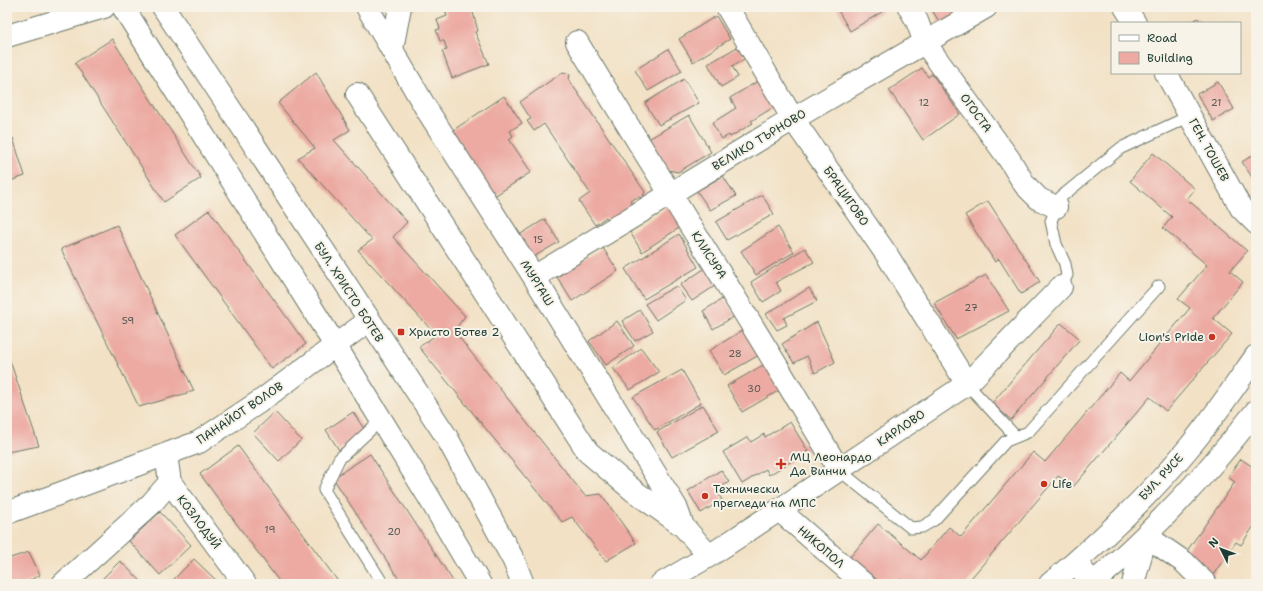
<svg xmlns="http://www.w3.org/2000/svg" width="1263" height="591" viewBox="0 0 1263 591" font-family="'Shantell Sans',sans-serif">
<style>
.building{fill:#ecaaa3}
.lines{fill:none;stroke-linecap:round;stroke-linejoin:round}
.lane-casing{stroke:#697667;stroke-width:13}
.street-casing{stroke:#697667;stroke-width:24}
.secondary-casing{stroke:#697667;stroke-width:24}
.lane{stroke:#fff;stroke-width:11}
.street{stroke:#fff;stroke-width:22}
.secondary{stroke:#fff;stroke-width:22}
.poi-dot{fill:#c8321e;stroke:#f7f3e8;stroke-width:1.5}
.labels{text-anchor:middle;stroke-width:4;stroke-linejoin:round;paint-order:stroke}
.number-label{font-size:10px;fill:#525850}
.street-label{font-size:12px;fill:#1f3d34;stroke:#f7f3e8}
.poi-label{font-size:12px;fill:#1f3d34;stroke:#f7f3e8;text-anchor:start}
</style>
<rect width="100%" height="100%" fill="#f7f3e8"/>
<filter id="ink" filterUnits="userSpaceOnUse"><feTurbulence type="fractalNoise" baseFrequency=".025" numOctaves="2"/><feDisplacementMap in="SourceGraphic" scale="8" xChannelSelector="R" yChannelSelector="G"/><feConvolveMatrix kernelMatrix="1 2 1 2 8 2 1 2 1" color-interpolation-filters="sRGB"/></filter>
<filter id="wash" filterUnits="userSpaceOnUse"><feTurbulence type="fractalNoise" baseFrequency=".012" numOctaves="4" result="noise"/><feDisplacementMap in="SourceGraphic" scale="16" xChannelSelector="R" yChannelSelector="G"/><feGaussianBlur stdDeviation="0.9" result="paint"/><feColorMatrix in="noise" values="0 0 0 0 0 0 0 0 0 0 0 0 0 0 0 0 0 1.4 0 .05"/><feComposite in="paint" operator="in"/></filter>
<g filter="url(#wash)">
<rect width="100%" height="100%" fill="#f2e1c5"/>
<g id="blocks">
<path class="building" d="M 444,7 L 479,7 L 472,9 L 478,31 L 475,32 L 489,64 L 452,78 L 442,51 L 447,50 L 444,41 L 440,41 L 436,30 L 440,29 L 437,20 L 447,16 Z
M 836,7 L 890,7 L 850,31 Z
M 930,7 L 972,7 L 942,26 Z
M 716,16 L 730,39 L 693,62 L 679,39 Z
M 1198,18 L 1201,23 L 1190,23 Z
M 112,39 L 201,178 L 164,202 L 75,63 Z
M 739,46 L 746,58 L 732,66 L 738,77 L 721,87 L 708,64 Z
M 668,49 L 682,71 L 648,91 L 635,70 Z
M 922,68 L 928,77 L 932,74 L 960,114 L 923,140 L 889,90 Z
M 316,72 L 350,130 L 334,140 L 407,222 L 393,237 L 465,316 L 454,331 L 585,496 L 601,494 L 636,543 L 606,561 L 572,517 L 562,522 L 419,347 L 436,335 L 358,250 L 372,240 L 298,158 L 315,148 L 278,103 Z
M 563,72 L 570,74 L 569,80 L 645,192 L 642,198 L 638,197 L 630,201 L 633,205 L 609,221 L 606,217 L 595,225 L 579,201 L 590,193 L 544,124 L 534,131 L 527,121 L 531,119 L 520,102 Z
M 684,79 L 699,103 L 659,125 L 645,103 Z
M 758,81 L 774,107 L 751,121 L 753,123 L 730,137 L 729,135 L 722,139 L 712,123 L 736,108 L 730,98 Z
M 1218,82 L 1234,109 L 1213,121 L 1197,94 Z
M 504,96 L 522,123 L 510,131 L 513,136 L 509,139 L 531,172 L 493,197 L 449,133 Z
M 689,115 L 711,152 L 678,172 L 658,168 L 642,143 Z
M 13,138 L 25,176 L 7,182 L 7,140 Z
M 1153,153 L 1195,189 L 1187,199 L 1247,251 L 1230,271 L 1243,282 L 1213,318 L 1232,334 L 1166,411 L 1150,397 L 1073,487 L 1058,476 L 966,584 L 906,584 L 901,579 L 896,584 L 882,584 L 850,557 L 878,524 L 921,560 L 949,527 L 961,537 L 1033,452 L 1045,462 L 1120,373 L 1129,381 L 1190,308 L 1178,299 L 1207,265 L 1163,228 L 1172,217 L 1130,181 Z
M 1256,153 L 1256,183 L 1242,162 Z
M 723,176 L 736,196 L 710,210 L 697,191 Z
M 762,195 L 774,214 L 727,240 L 716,222 Z
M 988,201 L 1040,282 L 1021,294 L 999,259 L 995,262 L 965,215 Z
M 669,207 L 682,226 L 642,252 L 630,232 Z
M 209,210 L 306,344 L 272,369 L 175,235 Z
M 545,219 L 559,242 L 530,259 L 516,237 Z
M 117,225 L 194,391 L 139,407 L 61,249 Z
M 778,227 L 794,252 L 756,275 L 741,251 Z
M 679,234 L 698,267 L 644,299 L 625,269 Z
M 603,248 L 618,271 L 572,301 L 557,277 Z
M 805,248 L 814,262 L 776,282 L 781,291 L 763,302 L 751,282 Z
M 707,267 L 718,284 L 692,301 L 680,285 Z
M 986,275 L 1009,311 L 956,339 L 934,303 Z
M 676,286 L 686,300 L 656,320 L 645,304 Z
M 809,288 L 817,301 L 784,318 L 787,325 L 777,330 L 766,314 Z
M 724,298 L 735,316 L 713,329 L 703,311 Z
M 640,310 L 653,331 L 635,341 L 622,321 Z
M 617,321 L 634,346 L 606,365 L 589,341 Z
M 817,322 L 835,362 L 815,373 L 807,356 L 794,363 L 782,344 Z
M 1061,323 L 1080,339 L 1011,420 L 992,403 Z
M 746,328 L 761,354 L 724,375 L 709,351 Z
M 641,348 L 659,372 L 630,390 L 613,368 Z
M 7,352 L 39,446 L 7,452 Z
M 765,364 L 780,390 L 742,412 L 727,386 Z
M 682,370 L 701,403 L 655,430 L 633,397 Z
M 703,405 L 719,431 L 672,457 L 657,432 Z
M 275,412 L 301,440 L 279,461 L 253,433 Z
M 353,412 L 366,432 L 339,450 L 326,430 Z
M 790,422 L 808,451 L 769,475 L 766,469 L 742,484 L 723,452 L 748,437 L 751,442 L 764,434 L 765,437 Z
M 238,446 L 340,584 L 281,584 L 200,474 Z
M 370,454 L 455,584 L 402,584 L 333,478 Z
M 1241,459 L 1256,469 L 1256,523 L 1241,545 L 1236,542 L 1211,578 L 1182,558 L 1235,482 L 1228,477 Z
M 721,470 L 729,482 L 716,490 L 722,500 L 701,513 L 688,491 Z
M 160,512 L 191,545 L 160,575 L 129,541 Z
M 29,552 L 40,575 L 23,584 L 7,584 L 7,559 Z
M 194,559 L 219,583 L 169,584 Z
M 120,561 L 144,584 L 98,583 Z"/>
</g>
</g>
<g filter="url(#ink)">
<use href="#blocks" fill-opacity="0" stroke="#697667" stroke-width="1"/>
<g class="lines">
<g class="lane-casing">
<path id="lane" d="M 1061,287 L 1067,275 L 1065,264 L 1056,244 L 1051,221 L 1061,197 L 1121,148 L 1190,116
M 967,384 L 1016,437
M 381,420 L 339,459 L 324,490 L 383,584
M 839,470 L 911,528 L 922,527 L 934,520 L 1006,441 L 1028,432 L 1159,286"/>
</g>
<g class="street-casing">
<path id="street" d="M 367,7 L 427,110 L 534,277 L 676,507 L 683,526 L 709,556
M 727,7 L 793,119 L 887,255 L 967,384
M 909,7 L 917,21 L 925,43 L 1009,159 L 1025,185 L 1039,199 L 1056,207
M 1125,7 L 1135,23
M 577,42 C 663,185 755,325 839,470
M 392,49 L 400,7
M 1166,73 L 1241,208 L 1256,223
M 357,94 L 588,452 L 634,491 L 683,526
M 534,277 L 793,119 L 986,7
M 166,455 L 170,482 L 245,584
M 779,510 L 864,584
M 7,513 L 199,442 L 262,400 L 368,321
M 1075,563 L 1095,584
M 63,584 L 151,504 L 170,482
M 661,584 L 709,556 L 779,510 L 967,384 L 1061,287
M 1133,584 L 1146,536 L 1184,562 L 1206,584"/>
</g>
<g class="secondary-casing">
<path id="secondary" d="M 123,7 L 335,345 L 427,494 L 480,584
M 163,7 L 446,436 L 514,561 L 523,584
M 7,36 L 104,7
M 1050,584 C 1100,542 1150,495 1191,445 C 1214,417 1235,386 1256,356
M 1092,584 C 1153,532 1207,474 1256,411"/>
</g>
<use href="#lane" class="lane"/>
<use href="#street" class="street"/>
<use href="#secondary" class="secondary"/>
</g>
</g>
<g class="poi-dot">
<rect x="397" y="328" width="8" height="8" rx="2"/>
<circle cx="1212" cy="337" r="4"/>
<path d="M779 458h4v4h4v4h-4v4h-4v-4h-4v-4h4z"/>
<circle cx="1044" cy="484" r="4"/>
<circle cx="705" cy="496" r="4"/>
</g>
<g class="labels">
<g class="number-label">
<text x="924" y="106">12</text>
<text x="1216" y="106">21</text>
<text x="538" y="243">15</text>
<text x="971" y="311">27</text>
<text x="128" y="324">59</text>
<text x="735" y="357">28</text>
<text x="754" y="392">30</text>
<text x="270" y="533">19</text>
<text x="394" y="535">20</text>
</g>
<g class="street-label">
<text transform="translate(976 113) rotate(54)" y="4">ОГОСТА</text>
<text transform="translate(759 140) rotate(-31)" y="4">ВЕЛИКО ТЪРНОВО</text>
<text transform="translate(1209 150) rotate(61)" y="4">ГЕН. ТОШЕВ</text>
<text transform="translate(846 196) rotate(55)" y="4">БРАЦИГОВО</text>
<text transform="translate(709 255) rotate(57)" y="4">КЛИСУРА</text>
<text transform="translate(537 283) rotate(58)" y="4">МУРГАШ</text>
<text transform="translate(349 292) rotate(57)" y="4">БУЛ. ХРИСТО БОТЕВ</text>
<text transform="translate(240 413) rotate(-34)" y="4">ПАНАЙОТ ВОЛОВ</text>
<text transform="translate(901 428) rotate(-34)" y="4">КАРЛОВО</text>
<text transform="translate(1161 477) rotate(-47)" y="4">БУЛ. РУСЕ</text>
<text transform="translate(199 522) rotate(53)" y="4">КОЗЛОДУЙ</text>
<text transform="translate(821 547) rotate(41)" y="4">НИКОПОЛ</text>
</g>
<g class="poi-label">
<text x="409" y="336">Христо Ботев 2</text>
<text x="1204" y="341" text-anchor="end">Lion's Pride</text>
<text x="790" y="461">МЦ Леонардо<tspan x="790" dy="14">Да Винчи</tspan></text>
<text x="1052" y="488">Life</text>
<text x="713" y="493">Технически<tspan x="713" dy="14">прегледи на МПС</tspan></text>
</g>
</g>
<rect width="1263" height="591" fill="none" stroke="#f7f3e8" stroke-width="24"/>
<rect x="1111" y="22" width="130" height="52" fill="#f7f3e8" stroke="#a1aaa0"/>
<rect x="1119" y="35" width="20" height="6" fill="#ffffff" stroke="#a1aaa0"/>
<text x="1147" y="42" font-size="12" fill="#1f3d34">Road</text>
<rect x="1119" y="52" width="20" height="12" fill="#ecaaa3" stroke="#a1aaa0"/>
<text x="1147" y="62" font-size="12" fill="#1f3d34">Building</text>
<g transform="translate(1221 549) rotate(312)" stroke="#f7f3e8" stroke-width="3" paint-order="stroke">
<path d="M0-3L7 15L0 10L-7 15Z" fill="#1f3d34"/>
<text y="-6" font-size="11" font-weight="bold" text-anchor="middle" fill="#1f3d34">N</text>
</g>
</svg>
